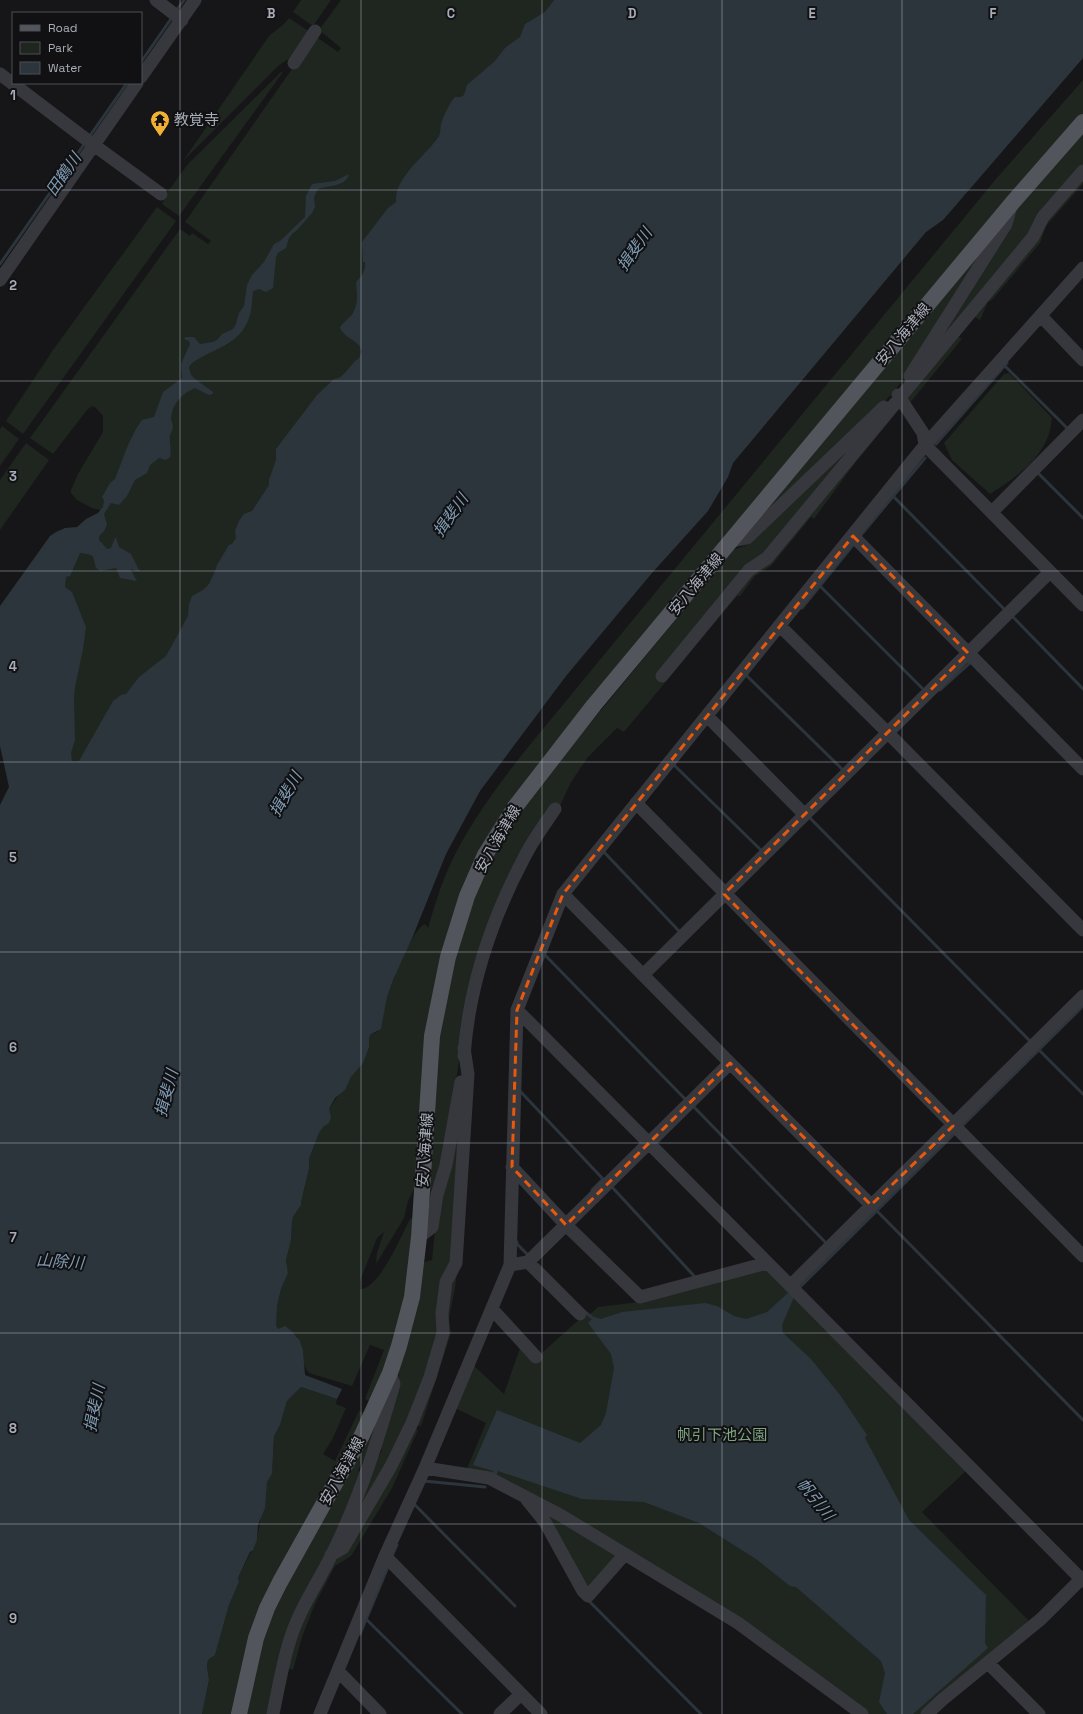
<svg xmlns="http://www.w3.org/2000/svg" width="1083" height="1714" viewBox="0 0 1083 1714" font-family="'Space Grotesk','Noto Sans JP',sans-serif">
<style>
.green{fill:#1e261f}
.water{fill:#2c353c}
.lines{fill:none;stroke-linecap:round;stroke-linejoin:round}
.stream{stroke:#2c353c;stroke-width:3}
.minor{stroke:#37383d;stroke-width:13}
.major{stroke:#53555c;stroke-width:16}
.marked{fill:none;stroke:#e8590c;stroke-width:3;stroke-dasharray:8 5;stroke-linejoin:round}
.grid{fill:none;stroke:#a8adb8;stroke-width:1;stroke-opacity:0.55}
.labels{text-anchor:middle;stroke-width:4;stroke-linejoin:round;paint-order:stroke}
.poi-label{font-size:15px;fill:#a8adb8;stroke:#111113;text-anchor:start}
.street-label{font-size:15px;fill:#a8adb8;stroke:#111113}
.park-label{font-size:15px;fill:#7fa381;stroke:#111113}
.water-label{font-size:16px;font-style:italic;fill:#7f9bb3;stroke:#111113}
.grid-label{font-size:13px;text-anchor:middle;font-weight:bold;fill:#a8adb8;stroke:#111113;stroke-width:4;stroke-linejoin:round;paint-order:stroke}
</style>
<rect width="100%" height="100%" fill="#161618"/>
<path class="green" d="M 301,0 L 331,0 L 313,26 L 293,12 Z
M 341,0 L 568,0 L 374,348 L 198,622 L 70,773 L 60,588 L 74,557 L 84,551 L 100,510 L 92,508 L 77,500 L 71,493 L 71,490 L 78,474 L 103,432 L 103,416 L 95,407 L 92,406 L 87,410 L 53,454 L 30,438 L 180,229 L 190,236 L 192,233 L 208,244 L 211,241 L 185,222 L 315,36 L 338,52 L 341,48 L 319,30 Z
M 289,18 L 310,32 L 292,57 L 279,65 L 183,161 L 269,36 L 284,24 Z
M 281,72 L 283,72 L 179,216 L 162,204 L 169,190 L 188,164 Z
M 1083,80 L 1083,114 L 1008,199 L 581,713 L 452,921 L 414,1189 L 408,1201 L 404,1218 L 376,1264 L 377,1253 L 384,1232 L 377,1238 L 360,1281 L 360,1289 C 379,1290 402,1234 410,1219 L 413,1218 L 406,1294 L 395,1341 L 372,1402 L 365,1399 L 384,1350 L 370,1345 L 352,1386 L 309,1373 C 297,1359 312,1347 289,1334 C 285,1331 283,1329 278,1329 L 276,1325 L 275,1317 L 277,1306 L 281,1289 L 288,1273 L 286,1260 L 291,1239 L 292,1223 L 293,1217 L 301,1205 L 301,1202 L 309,1169 L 309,1159 L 319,1133 L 324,1126 L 329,1109 L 351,1077 L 369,1047 L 369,1038 L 371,1034 L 377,1032 C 384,1019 383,1011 387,997 C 391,983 412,929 425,924 L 428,928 C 434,908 440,887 449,867 C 468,825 496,788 524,752 L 996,179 Z
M 1083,132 L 1083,166 L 1030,236 L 910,383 L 1016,207 Z
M 1083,173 L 1083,184 L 1046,226 L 1040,243 L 992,300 L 988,302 L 980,320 L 973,316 Z
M 157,207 L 176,221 L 23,434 L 6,421 L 53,350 Z
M 998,227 L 904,378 L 893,393 L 748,534 L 745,534 Z
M 957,336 L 962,339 L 909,404 L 907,399 Z
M 1009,373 L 1052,418 C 1051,425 1050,433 1047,439 C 1036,464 1012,480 990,494 L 952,460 L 944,443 L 1004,374 Z
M 896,407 L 901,407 L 852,467 L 814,519 L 811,517 L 771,566 L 755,576 L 740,596 L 737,596 L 624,732 L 617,728 L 588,757 L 571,782 L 557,812 L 521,855 L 461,1048 L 443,1165 L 428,1223 L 435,1058 L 463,925 L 491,859 L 524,804 L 733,550 L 747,545 L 882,412 L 660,675 Z
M 2,426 L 19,439 L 0,466 L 0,429 Z
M 26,443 L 49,460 L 0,530 L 0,480 Z
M 464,1078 L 452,1262 L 440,1330 L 427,1375 L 389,1462 L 339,1547 L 365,1481 L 382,1450 L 378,1447 L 399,1383 L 399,1361 L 421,1263 L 432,1260 L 438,1202 Z
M 458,1265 L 455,1288 L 449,1318 L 451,1333 L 421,1426 L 416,1425 L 415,1428 L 418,1430 L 392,1488 L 351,1556 L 335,1566 L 315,1604 L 302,1637 L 293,1670 L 286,1668 L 299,1625 L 412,1427 Z
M 762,1269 L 770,1270 L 968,1469 L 922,1512 L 1029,1621 L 923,1714 L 869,1714 L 820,1679 L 558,1511 L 466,1471 L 486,1423 L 455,1408 L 472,1364 L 504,1394 L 521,1345 L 534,1360 L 583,1316 L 590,1314 L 598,1307 L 639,1302 Z
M 301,1387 L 337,1399 L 336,1404 L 346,1408 L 332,1440 L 323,1454 L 335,1461 L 359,1411 L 367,1414 L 284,1561 L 233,1714 L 202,1714 L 209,1680 L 207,1666 L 208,1660 L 215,1655 L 229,1605 L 239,1582 L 238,1578 L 257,1540 L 267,1482 L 272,1474 L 274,1436 L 280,1425 L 287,1401 Z
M 383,1400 L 373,1442 L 358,1470 L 361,1473 L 350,1502 L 306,1594 L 269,1714 L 244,1714 L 262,1639 L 276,1604 Z
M 552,1514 L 619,1553 L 589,1589 L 548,1522 Z"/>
<path class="water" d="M 554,0 L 1083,0 L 1083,58 L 943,220 L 926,232 L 733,463 L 728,477 L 708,511 L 652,573 L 566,676 L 480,791 L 446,854 L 413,936 L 393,980 L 387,997 L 381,1029 L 371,1034 L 369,1038 L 369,1047 L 363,1063 L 351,1077 L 345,1090 L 335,1098 L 329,1109 L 331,1117 L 329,1123 L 324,1126 L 319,1133 L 309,1159 L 309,1169 L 301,1202 L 301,1205 L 293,1217 L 292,1223 L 291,1240 L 286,1260 L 288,1273 L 281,1289 L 277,1306 L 276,1325 L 278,1329 L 285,1326 L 293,1332 L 297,1338 L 299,1339 L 303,1350 L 305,1375 L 342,1389 L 337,1399 L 301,1387 L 287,1401 L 280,1425 L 274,1436 L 272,1474 L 267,1482 L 265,1508 L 258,1525 L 257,1540 L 253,1550 L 250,1552 L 238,1578 L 239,1582 L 229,1605 L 215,1655 L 208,1660 L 207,1666 L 209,1680 L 202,1714 L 0,1714 L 0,805 L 9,787 L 0,746 L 0,606 L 50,536 L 56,532 L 65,528 L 77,527 L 86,519 L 98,513 L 103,507 L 104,500 L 102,497 L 110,483 L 115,479 L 128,445 L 136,429 L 142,420 L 154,417 L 163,392 L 182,378 L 181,364 L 190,344 L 189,341 L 184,339 L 186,337 L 194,337 L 200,344 L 213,342 L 217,340 L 222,334 L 233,329 L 236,324 L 239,313 L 244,306 L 247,285 L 252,275 L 264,262 L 274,244 L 280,241 L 305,217 L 306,196 L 312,184 L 335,181 L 349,174 C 346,187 329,185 318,189 L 314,197 L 315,207 L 312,213 L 297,230 L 292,234 L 289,238 L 286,248 L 278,253 L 276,257 L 273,288 L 266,292 L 259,289 L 253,291 C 252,300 252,310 249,318 C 240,345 212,349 192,363 L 189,367 L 191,375 L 195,379 L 213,392 L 213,394 L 209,395 L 195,388 C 182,393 172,404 171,418 C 171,421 173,424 173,427 C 173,429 171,433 170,435 C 169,443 172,449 170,457 L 166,460 L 159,458 L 150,465 L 147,473 L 135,480 L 127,496 L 119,505 L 111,503 L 104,514 L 107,525 L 104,531 L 99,536 L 99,540 L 107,549 L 111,548 L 115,538 L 116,538 L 119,547 L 131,554 L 140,572 L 130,569 L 137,581 L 120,578 L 116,568 L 100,571 L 96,568 L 93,556 L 88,554 L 80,553 L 70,576 L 66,577 L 65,587 L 72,592 L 86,627 L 83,649 L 75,687 L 74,699 L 75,740 L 71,753 L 72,761 L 79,761 L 113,701 L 121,695 L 126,694 L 139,677 L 166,656 L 188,616 L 189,604 L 192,596 L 203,590 L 209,584 L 215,571 L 217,565 L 229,545 L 232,544 L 236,538 L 235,531 L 239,521 L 244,514 L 252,511 L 269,485 L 269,480 L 276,460 L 276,449 L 317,395 L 334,379 L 339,378 L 344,374 L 355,361 L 359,358 L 362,352 C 359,339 347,341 340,328 C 342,323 347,320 351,316 C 359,305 357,295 356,282 C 362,276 366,270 365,262 L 363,262 L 362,242 L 388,208 L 396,202 C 394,177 427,155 439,136 C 441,132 440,128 441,124 C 443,117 450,102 455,97 L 461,97 L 464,95 L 467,85 L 495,61 L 505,48 L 520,37 L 525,24 L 545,12 Z
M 789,1292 L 794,1297 L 782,1325 L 783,1333 L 811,1359 L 840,1395 L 867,1435 L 865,1438 L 909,1520 L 986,1595 L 985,1643 L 988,1648 L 913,1714 L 887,1714 L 879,1702 L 885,1673 L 881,1661 L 796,1587 L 790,1586 L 756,1559 L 699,1523 L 644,1502 L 582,1499 L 498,1471 L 496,1477 L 493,1475 L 493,1471 L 473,1465 L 497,1410 L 580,1443 L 601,1425 L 606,1413 L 614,1368 L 611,1354 L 588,1323 L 594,1317 L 601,1319 L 622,1312 L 705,1303 L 717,1306 L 734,1316 L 746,1319 L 767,1312 Z"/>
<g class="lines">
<path class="stream" d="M 176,11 L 184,0
M 141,62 L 173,16
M 89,137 L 127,83
M 0,264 L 85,143
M 1005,366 L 1067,428
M 936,444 L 1007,363
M 1037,472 L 1083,518
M 893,496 L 1005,610
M 861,535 L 925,458
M 820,586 L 925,691
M 802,608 L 853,545
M 1013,617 L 1083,689
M 747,676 L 842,769
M 940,690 L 971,662
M 674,765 L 763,852
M 810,818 L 1031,1042
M 604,852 L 679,931
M 545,955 L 687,1101
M 1038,1049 L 1083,1094
M 520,1091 L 603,1179 L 592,1190
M 693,1106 L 827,1244
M 961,1127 L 1083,1006
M 612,1187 L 696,1278
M 876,1210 L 1083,1420
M 517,1242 L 517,1244 L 528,1255
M 798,1289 L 954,1134
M 584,1311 L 595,1320
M 424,1481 L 485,1487
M 414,1504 L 515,1606
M 392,1556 L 397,1545
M 588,1600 L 701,1714
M 366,1619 L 462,1714
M 360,1634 L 388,1567"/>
<path class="minor" d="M 156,0 L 182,20
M 294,63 L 315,31
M 0,74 L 91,143 L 161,194
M 141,77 L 195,0
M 0,280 L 137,83
M 1041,316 L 1083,360
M 910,376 L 1006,224 L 1011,206
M 898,395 L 923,433 L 925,445 L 1083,605
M 992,512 L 1083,420
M 853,536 L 1083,769
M 732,541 L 747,538 L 884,407
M 780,626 L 888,733 L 1083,930
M 662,676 L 749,570 L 767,558 L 1033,237 L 1043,217 L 1083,171
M 707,716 L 804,814
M 636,803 L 1083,1256
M 643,975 L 1050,572
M 517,1010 L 1083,1581
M 464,1056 C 469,986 492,918 525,856 C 533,840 545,824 555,809
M 730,1063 L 871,1205
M 512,1167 L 566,1225 L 640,1297 L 767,1263
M 419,1237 L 432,1227 L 437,1195 L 446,1165 L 461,1082
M 528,1262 L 580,1314
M 510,1265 L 528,1262 L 730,1063 L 563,894
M 790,1286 L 1083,996
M 492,1309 L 536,1357
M 425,1468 L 489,1478 L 562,1516 L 738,1623 L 862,1714
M 527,1500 L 545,1522 L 583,1591 L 588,1596 L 625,1554
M 331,1555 L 343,1548 L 391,1466 L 412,1423 L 430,1377 L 443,1333 L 442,1313 L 446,1282 L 456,1263 L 468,1074 L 464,1048
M 385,1556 L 541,1714
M 988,1663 L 1039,1714
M 338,1671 L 380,1714
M 273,1714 C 278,1690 282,1666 289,1643 C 299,1608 319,1582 334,1550 C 360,1497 378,1440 394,1384 L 390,1373
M 320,1714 L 385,1556 L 425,1468 L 510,1265 L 517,1010 L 563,894 L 925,445 L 1083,268
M 500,1714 L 521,1694
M 927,1714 L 942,1700 L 1041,1619 L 1083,1577"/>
<path class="major" d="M 239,1714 L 256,1638 L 267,1608 L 280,1582 L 362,1435 L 390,1373 L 399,1346 L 412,1297 L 419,1237 L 432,1036 L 448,957 L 467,896 L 485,855 L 515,807 L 594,705 L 1013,202 L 1083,122"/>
</g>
<path class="marked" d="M 853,536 L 968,653 L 724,894 L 953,1126 L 871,1205 L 730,1063 L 566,1225 L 512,1167 L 517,1010 L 563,894 Z"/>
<path class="grid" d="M 180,0 L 180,1714M 361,0 L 361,1714M 542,0 L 542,1714M 722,0 L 722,1714M 902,0 L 902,1714M 0,190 L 1083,190M 0,381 L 1083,381M 0,571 L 1083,571M 0,762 L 1083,762M 0,952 L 1083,952M 0,1143 L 1083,1143M 0,1333 L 1083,1333M 0,1524 L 1083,1524"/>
<defs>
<g id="temple-pin" transform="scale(1)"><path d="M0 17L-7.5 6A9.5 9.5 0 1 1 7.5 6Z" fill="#f2b134" stroke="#111113"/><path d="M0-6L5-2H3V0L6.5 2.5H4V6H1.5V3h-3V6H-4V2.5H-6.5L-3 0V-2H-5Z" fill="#111"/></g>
</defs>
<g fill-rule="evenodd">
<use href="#temple-pin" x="160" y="120"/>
</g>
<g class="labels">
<g class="poi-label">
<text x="174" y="125">教覚寺</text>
</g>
<g class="street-label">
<text transform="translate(903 334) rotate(-50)" y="5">安八海津線</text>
<text transform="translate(696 584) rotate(-50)" y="5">安八海津線</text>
<text transform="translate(498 839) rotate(-60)" y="5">安八海津線</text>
<text transform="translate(425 1150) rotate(-86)" y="5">安八海津線</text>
<text transform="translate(342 1471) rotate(-61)" y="5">安八海津線</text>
</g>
<g class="park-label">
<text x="722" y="1440">帆引下池公園</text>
</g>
<g class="water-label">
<text transform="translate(63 174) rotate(-55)" y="6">田鶴川</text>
<text transform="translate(634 249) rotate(-55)" y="6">揖斐川</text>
<text transform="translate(450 515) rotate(-55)" y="6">揖斐川</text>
<text transform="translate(285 794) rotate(-60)" y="6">揖斐川</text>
<text transform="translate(166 1093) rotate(-75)" y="6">揖斐川</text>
<text transform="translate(60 1261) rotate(4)" y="6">山除川</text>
<text transform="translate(94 1408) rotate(-79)" y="6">揖斐川</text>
<text transform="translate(816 1499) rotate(51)" y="6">帆引川</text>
</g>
</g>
<g class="grid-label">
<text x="271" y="18">B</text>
<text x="451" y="18">C</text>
<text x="632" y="18">D</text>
<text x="812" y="18">E</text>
<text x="993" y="18">F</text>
<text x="13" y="100">1</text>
<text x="13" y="290">2</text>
<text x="13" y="481">3</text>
<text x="13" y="671">4</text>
<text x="13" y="862">5</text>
<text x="13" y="1052">6</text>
<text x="13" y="1242">7</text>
<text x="13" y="1433">8</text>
<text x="13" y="1623">9</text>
</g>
<rect x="12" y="12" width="130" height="72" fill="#111113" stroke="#4d4f55"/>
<rect x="20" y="25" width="20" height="6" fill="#53555c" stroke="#4d4f55"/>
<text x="48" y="32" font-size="12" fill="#a8adb8">Road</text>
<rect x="20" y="42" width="20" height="12" fill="#1e261f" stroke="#4d4f55"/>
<text x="48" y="52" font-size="12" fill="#a8adb8">Park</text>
<rect x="20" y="62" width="20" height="12" fill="#2c353c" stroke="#4d4f55"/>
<text x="48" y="72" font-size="12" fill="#a8adb8">Water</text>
</svg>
